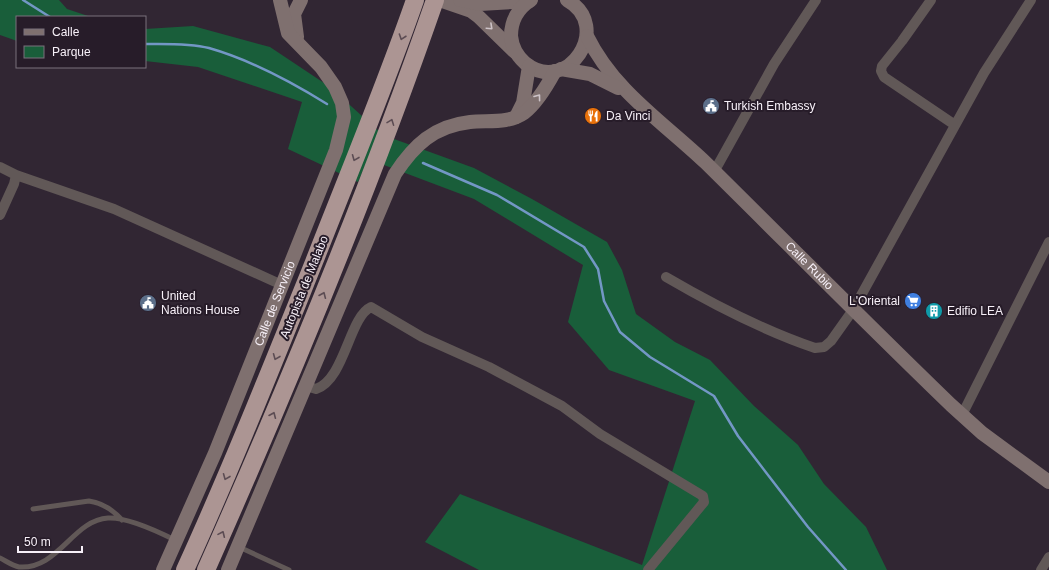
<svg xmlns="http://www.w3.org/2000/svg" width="1049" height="570" viewBox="0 0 1049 570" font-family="Arial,sans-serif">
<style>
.green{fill:#195e3a}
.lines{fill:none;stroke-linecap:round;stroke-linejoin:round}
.stream{stroke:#7397c5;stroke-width:2.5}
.lane{stroke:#615857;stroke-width:5}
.street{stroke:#615857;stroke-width:10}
.secondary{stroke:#7f706f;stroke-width:14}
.highway{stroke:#ac9593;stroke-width:18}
.oneway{stroke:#cdc3c8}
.oneway2{stroke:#5c4c53}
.labels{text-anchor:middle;stroke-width:4;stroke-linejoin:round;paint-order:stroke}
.poi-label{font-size:12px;fill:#f7f0f8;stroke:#271c29;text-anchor:start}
.street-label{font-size:12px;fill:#f7f0f8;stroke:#271c29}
</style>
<rect width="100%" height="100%" fill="#312633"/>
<path class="green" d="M 0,0 L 59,0 L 67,9 L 91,17 L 17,17 L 17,41 L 0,35 Z
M 193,26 L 270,47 L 330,87 L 383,135 L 474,168 L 532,199 L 607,242 L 622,270 L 636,314 L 675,342 L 710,360 L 754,406 L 798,445 L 824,484 L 866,527 L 887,570 L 479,570 L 425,542 L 460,494 L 642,565 L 695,401 L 609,370 L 568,322 L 583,265 L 474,199 L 368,159 L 358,182 L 288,149 L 302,102 L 198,67 L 145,61 L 145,29 Z"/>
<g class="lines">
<path class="stream" d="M 23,0 L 50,17
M 145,44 C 165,44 189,43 209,48 C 251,60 290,81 327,104
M 423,163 L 497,195 L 584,247 L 598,269 L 604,301 L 620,332 L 650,357 L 714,396 L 738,436 L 808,527 L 846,570"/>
<path class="lane" d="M 33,509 L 89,501 C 103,503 113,510 122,520
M 239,547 L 289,570
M 0,558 C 6,561 13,566 19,567 C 58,570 73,520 108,518 C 126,517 159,532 175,540"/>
<path class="street" d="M 931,0 L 902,41 L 882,66 L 881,71 L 884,77 L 955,125
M 0,167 L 16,175
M 714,172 L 774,64 L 816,0
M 0,215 L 14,184 L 16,175 L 114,209 L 282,285
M 666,277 C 714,305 762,330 815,348 L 824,347 L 831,341 L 853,310 L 984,73 L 1031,0
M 306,386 L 316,389 C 345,379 349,317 371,307 L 422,337 L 489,367 L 562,406 L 600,434 L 703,496 L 704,502 L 648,570
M 962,415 L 1049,242
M 1041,570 L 1049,557"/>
<g class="secondary">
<path d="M 439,0 L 471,11 L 479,17 L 515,52"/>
<path d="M 460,0 L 480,4 L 529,1"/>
<path d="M 531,0 C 518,8 511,21 511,36 C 512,46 517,56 525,63 C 567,97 614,26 567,0"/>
<path id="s1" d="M 587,36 C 614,91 663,122 706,163 C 788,244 868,325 951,405 L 982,433 L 1049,482"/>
<path d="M 297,37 L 294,14 L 301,0"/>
<path d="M 561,69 L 590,74 L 618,88"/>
<path d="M 516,117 L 523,103 L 529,66"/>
<path id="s2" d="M 163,570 L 215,453 L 336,150 L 344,117 L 342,103 L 335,87 L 321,67 L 288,33 L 280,0"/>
<path d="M 228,570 L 395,174 C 414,145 434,126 470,122 C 488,120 508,124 524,113 C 537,103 547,86 555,71"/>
</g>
<path class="highway" d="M 185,570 C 231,469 272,366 314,262 C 348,175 384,89 415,0
M 206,570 C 289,383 368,193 435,0"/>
</g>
<defs><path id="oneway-chevron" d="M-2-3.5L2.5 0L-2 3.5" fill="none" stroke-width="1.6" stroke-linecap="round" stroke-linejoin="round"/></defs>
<g class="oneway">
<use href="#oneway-chevron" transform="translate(490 27) rotate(43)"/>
<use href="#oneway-chevron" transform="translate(538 97) rotate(-53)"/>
</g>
<g class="oneway2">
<use href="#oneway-chevron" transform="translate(402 37) rotate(109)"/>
<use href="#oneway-chevron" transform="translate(391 122) rotate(-69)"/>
<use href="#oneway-chevron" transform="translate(355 158) rotate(112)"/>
<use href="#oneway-chevron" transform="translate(323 295) rotate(-67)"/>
<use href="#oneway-chevron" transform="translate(276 357) rotate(112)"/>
<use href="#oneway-chevron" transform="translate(273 415) rotate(-67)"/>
<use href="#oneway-chevron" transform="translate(226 477) rotate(112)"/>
<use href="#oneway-chevron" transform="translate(222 534) rotate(-66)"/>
</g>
<defs>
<g id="civic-disc" transform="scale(0.9)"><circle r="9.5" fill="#5c6f8a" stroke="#271c29"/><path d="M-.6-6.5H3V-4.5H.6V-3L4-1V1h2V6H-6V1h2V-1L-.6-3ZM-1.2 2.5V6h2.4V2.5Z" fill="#fff"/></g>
<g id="restaurant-disc" transform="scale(0.9)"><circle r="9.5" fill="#e8710a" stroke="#271c29"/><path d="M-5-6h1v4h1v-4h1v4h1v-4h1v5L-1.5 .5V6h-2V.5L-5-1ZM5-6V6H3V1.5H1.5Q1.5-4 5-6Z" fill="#fff"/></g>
<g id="supermarket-disc" transform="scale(0.9)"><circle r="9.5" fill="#3f7fe0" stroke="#271c29"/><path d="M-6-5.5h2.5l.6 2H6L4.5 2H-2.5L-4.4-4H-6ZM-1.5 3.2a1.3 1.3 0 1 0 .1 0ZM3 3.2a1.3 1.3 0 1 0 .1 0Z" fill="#fff"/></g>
<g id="building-disc" transform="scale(0.9)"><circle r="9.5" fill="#0f9aa8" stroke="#271c29"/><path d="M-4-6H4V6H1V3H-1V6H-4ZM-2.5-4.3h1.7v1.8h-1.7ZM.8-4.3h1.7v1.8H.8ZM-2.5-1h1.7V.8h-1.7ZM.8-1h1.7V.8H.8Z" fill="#fff"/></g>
</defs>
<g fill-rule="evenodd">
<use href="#civic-disc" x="711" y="106"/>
<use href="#restaurant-disc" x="593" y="116"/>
<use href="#supermarket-disc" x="913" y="301"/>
<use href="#civic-disc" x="148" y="303"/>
<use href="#building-disc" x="934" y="311"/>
</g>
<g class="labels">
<g class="poi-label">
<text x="724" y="110">Turkish Embassy</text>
<text x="606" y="120">Da Vinci</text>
<text x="161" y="300">United<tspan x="161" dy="14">Nations House</tspan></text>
<text x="900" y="305" text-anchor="end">L'Oriental</text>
<text x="947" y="315">Edifio LEA</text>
</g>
<g class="street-label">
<text dy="4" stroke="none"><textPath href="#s1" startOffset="321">Calle Rubio</textPath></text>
<text transform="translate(304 287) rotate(-68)" y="4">Autopista de Malabo</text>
<text dy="4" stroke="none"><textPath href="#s2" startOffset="289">Calle de Servicio</textPath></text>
</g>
</g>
<rect x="16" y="16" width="130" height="52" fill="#271c29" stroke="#7a717c"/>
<rect x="24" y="29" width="20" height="6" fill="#7f706f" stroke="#7a717c"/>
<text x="52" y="36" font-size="12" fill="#f7f0f8">Calle</text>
<rect x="24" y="46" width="20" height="12" fill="#195e3a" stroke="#7a717c"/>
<text x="52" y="56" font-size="12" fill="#f7f0f8">Parque</text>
<path d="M18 546v6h64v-6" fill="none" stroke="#f7f0f8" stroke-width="2"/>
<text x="24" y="546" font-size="12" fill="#f7f0f8" stroke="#271c29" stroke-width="3" paint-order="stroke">50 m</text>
</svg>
